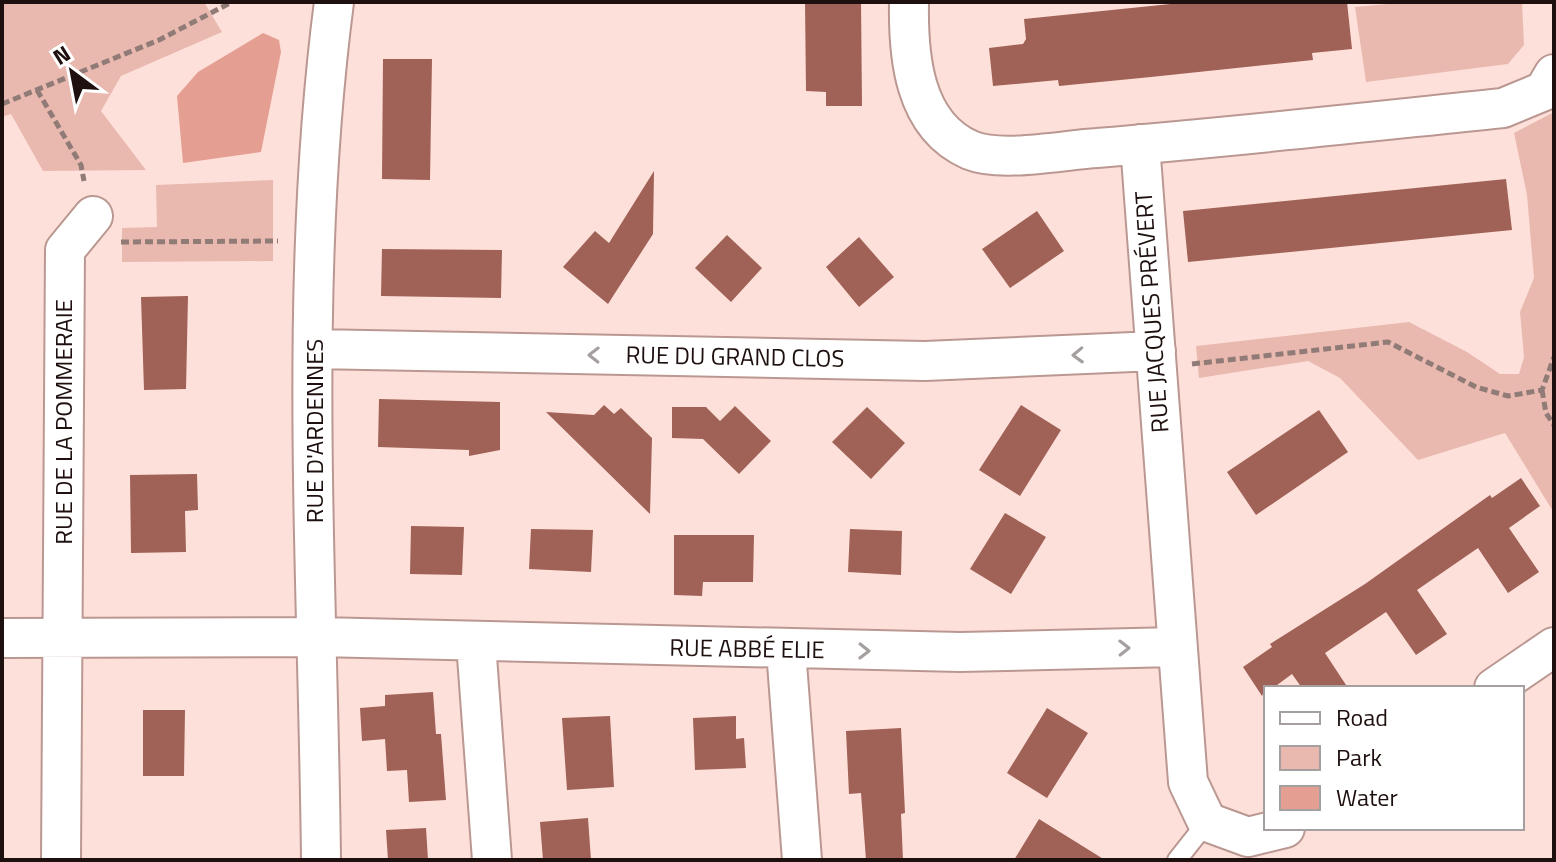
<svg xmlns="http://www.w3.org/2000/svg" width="1556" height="862" viewBox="0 0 1556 862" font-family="'Titillium Web',sans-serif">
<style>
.green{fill:#e9b9b0}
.water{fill:#e49f92}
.building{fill:#a06156}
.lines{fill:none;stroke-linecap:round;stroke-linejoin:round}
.lane-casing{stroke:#ba9891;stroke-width:22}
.street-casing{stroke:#ba9891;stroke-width:42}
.path{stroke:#917b77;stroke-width:5;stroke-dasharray:8 4;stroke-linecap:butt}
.lane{stroke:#fff;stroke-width:18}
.street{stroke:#fff;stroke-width:38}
.oneway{stroke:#a59f9f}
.labels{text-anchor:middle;stroke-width:6;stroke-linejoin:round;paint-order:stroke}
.street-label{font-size:24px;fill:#1d100e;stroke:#fff}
</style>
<rect width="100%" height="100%" fill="#fee0da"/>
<path class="green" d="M 2,2 L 204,2 L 222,32 L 121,76 L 101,111 L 146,170 L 43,171 L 11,114 L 2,117 Z
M 1409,2 L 1522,2 L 1524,45 L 1508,64 L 1366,82 L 1355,7 Z
M 1554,112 L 1554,513 L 1505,433 L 1418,460 L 1340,378 L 1308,361 L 1199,378 L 1196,346 L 1409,322 L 1467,352 L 1500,374 L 1519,374 L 1524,357 L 1520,312 L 1534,278 L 1527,195 L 1514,133 Z
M 273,180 L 273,261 L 122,262 L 122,228 L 157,227 L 156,185 Z"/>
<path class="water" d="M 263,33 L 279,40 L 281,52 L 261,152 L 183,163 L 177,96 L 198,72 Z"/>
<path class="building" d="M 805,2 L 861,2 L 862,106 L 826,106 L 826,92 L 806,91 Z
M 1190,2 L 1347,2 L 1352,49 L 1312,53 L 1313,60 L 1151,77 L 1059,86 L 1058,80 L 993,86 L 989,48 L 1023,44 L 1026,39 L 1024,19 Z
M 383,59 L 432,59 L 430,180 L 382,179 Z
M 654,171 L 653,234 L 608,304 L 563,267 L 595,231 L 609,243 Z
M 1506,179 L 1512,230 L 1188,262 L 1183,211 Z
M 1037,211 L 1064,251 L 1010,288 L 982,249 Z
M 727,235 L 762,268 L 731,302 L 695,268 Z
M 859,237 L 894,277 L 859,307 L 826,267 Z
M 382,249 L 502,250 L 501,298 L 381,296 Z
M 188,296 L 186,389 L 144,390 L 141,297 Z
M 379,399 L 500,402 L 500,450 L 469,456 L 469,450 L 378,447 Z
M 604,405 L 614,414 L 621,408 L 652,438 L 650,514 L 546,412 L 594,415 Z
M 1021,405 L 1061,430 L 1020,496 L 979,470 Z
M 735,406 L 771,441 L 739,474 L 703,439 L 672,438 L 672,407 L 706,407 L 720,421 Z
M 867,407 L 905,443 L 871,479 L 832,442 Z
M 1319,410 L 1348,452 L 1256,515 L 1227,472 Z
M 197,474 L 198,510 L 185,511 L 186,552 L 131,553 L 130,475 Z
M 1521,478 L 1540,506 L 1509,528 L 1539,572 L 1508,593 L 1478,548 L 1417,590 L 1447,634 L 1416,655 L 1386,612 L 1325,653 L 1348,688 L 1302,688 L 1292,674 L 1273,688 L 1266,688 L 1262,696 L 1243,667 L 1272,647 L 1270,644 L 1365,584 L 1490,495 L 1492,498 Z
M 1005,513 L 1046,537 L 1011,594 L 970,569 Z
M 411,526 L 464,527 L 462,575 L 410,574 Z
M 531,529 L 593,530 L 591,572 L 529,569 Z
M 850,529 L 902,531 L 901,575 L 848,572 Z
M 674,535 L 754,535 L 753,582 L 703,582 L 702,596 L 674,595 Z
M 433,692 L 436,734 L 441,734 L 446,800 L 409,802 L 407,770 L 387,771 L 385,739 L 362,741 L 360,708 L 385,706 L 385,695 Z
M 1047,708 L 1088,733 L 1047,798 L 1007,773 Z
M 143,710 L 185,710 L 184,776 L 143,776 Z
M 610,716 L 614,787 L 567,790 L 562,718 Z
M 736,716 L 736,739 L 744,738 L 746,768 L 695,770 L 693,718 Z
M 901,728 L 905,813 L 901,814 L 903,860 L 866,860 L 861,793 L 849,794 L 846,731 Z
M 588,818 L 591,860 L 543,860 L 540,822 Z
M 1039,819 L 1105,860 L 1014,860 Z
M 426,828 L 428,860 L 388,860 L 386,830 Z"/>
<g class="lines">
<g class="lane-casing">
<path id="lane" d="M 1177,860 L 1207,822"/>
</g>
<g class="street-casing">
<path id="street" d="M 909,2 C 908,55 913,125 970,150 C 1001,163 1063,150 1097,148 C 1232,137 1367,122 1503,108 L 1544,91 L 1554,74
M 1140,144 L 1188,782 L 1207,822 L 1248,837 L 1285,828
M 314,349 L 925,361 L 1156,351
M 2,638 L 319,637 L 960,652 L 1176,647
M 476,643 L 492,860
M 786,650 L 802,860
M 1494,688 L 1554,647
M 61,860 L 65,250 L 93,216
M 321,860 C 318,575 297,285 334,2"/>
</g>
<path class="path" d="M 37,90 L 81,165 L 84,181
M 2,104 L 159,40 L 232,2
M 121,242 L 278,241
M 1192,364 L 1388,342 L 1476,387 L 1508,396 L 1542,390 L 1554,357
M 1542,390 L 1546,413 L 1554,425"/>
<use href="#lane" class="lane"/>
<use href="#street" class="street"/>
</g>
<defs><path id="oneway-chevron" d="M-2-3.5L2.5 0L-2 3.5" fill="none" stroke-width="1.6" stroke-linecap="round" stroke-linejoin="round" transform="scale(2)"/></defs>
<g class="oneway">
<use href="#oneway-chevron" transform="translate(594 355) rotate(-179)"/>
<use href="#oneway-chevron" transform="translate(1078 355) rotate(178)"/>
<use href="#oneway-chevron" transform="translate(1124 648) rotate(-1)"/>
<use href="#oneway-chevron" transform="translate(864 651) rotate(1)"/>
</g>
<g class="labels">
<g class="street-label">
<text transform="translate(1152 312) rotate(-94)" y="8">RUE JACQUES PRÉVERT</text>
<text transform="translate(735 357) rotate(1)" y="8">RUE DU GRAND CLOS</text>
<text transform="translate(64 422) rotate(-90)" y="8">RUE DE LA POMMERAIE</text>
<text transform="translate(315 431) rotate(-90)" y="8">RUE D'ARDENNES</text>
<text transform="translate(747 649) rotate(1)" y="8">RUE ABBÉ ELIE</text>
</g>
</g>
<rect width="1556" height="862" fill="none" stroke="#1d100e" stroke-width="8"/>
<rect x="1264" y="686" width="260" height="144" fill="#ffffff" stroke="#a59f9f" stroke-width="2"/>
<rect x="1280" y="712" width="40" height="12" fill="#ffffff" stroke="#a59f9f" stroke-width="2"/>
<text x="1336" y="726" font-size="24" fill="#1d100e">Road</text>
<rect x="1280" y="746" width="40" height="24" fill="#e9b9b0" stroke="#a59f9f" stroke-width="2"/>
<text x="1336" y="766" font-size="24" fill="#1d100e">Park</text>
<rect x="1280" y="786" width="40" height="24" fill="#e49f92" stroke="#a59f9f" stroke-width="2"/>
<text x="1336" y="806" font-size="24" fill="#1d100e">Water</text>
<g transform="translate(72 72) rotate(328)" stroke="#ffffff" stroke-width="6" paint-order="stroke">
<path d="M0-6L14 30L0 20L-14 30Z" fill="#1d100e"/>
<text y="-12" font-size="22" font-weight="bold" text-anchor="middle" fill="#1d100e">N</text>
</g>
</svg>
